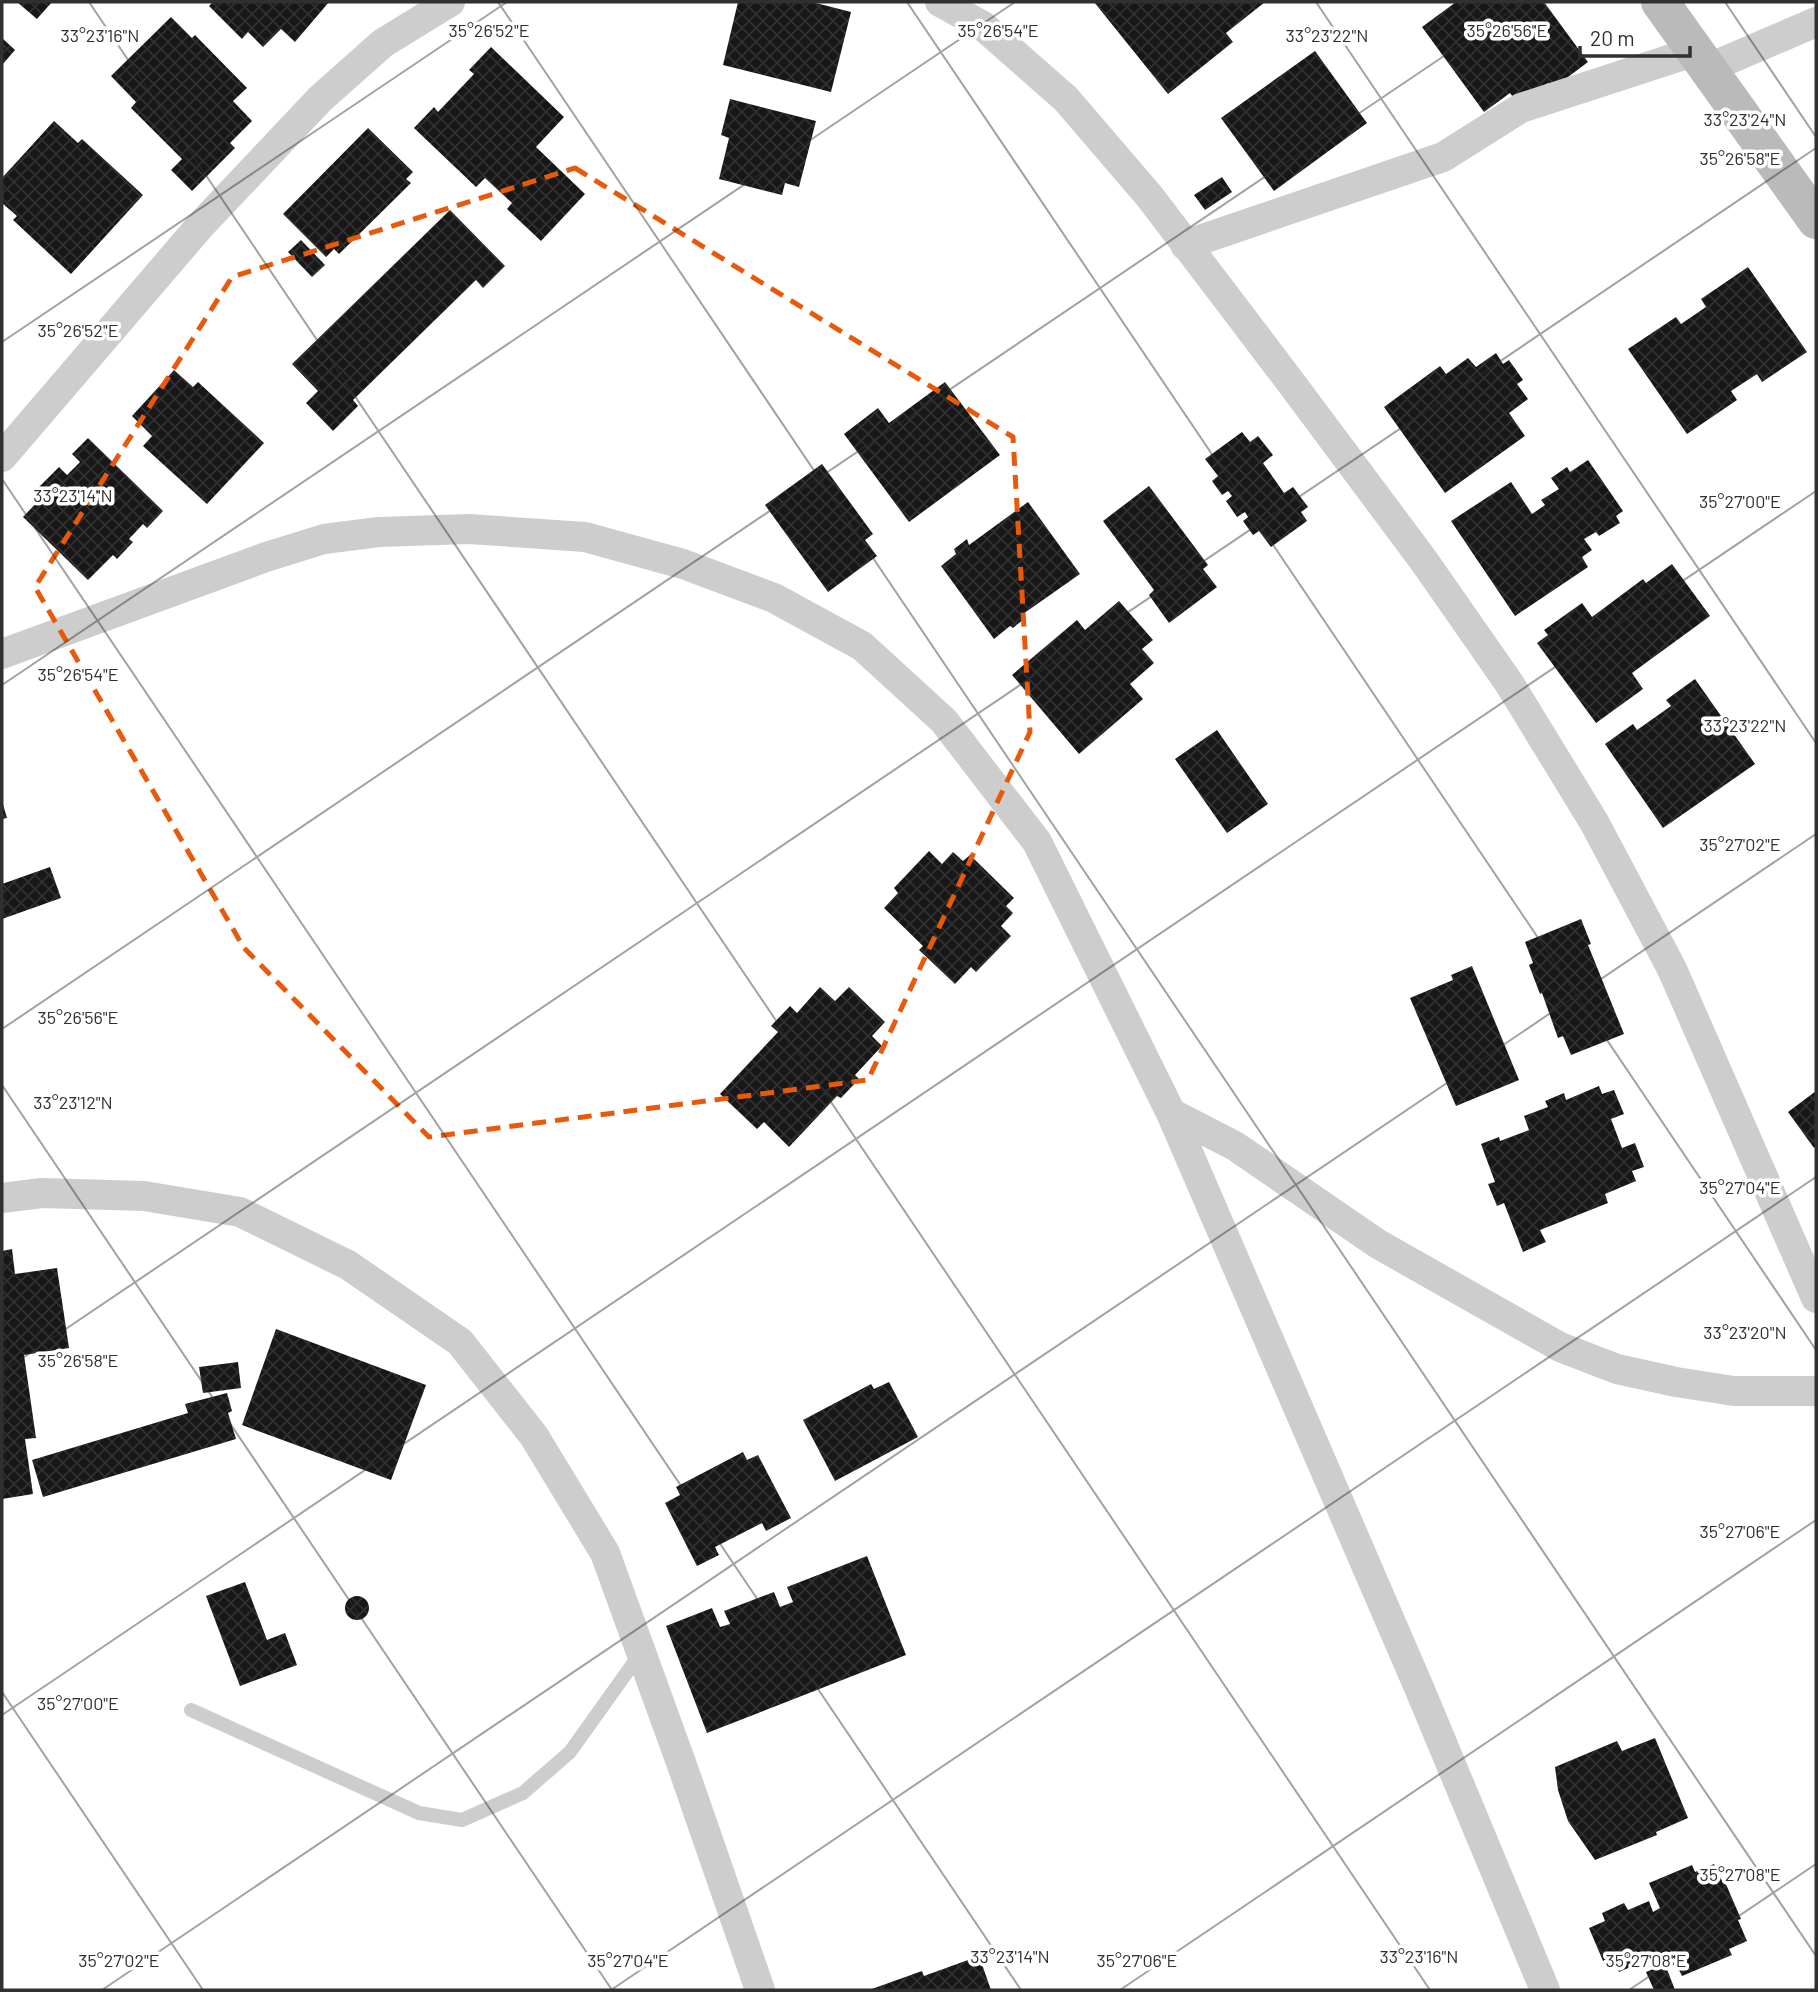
<svg xmlns="http://www.w3.org/2000/svg" width="1818" height="1992" viewBox="0 0 1818 1992" font-family="Barlow,sans-serif">
<style>
.building{fill:url(#building-cross-hatch)}
.lines{fill:none;stroke-linecap:round;stroke-linejoin:round}
.lane{stroke:#cdcdcd;stroke-width:14}
.street{stroke:#cdcdcd;stroke-width:30}
.secondary{stroke:#bababa;stroke-width:38}
.marked{fill:none;stroke:#e8590c;stroke-width:5;stroke-dasharray:14 9;stroke-linejoin:round}
.ticks{fill:none;stroke:#303030;stroke-width:2;stroke-opacity:0.45}
.ticks-label{font-size:18px;text-anchor:middle;fill:#303030;stroke:#fff;stroke-width:7;stroke-linejoin:round;paint-order:stroke}
</style>
<defs>
<pattern id="building-cross-hatch" width="8" height="8" patternUnits="userSpaceOnUse" patternTransform="scale(1.75)"><rect width="8" height="8" fill="#171717"/><path d="M0 0l8 8M0 8l8-8" fill="none" stroke="#303030"/></pattern>
</defs>
<rect width="100%" height="100%" fill="#fff"/>
<path class="building" d="M 17,2 L 52,2 L 37,19 Z
M 213,2 L 329,2 L 295,42 L 281,29 L 263,47 L 248,32 L 242,39 L 209,6 Z
M 738,2 L 812,2 L 851,12 L 831,92 L 723,65 Z
M 1094,2 L 1265,2 L 1226,33 L 1233,42 L 1168,94 Z
M 1456,2 L 1544,2 L 1588,62 L 1552,89 L 1548,83 L 1518,104 L 1510,93 L 1484,112 L 1422,27 Z
M 171,17 L 192,38 L 195,35 L 247,88 L 233,101 L 252,121 L 230,143 L 235,148 L 192,191 L 171,170 L 182,159 L 131,108 L 136,102 L 111,76 Z
M 2,38 L 15,50 L 2,65 Z
M 491,47 L 564,117 L 536,147 L 585,194 L 541,241 L 507,209 L 512,203 L 485,178 L 476,187 L 414,128 L 434,107 L 438,112 L 474,74 L 469,70 Z
M 1315,51 L 1367,123 L 1274,191 L 1221,118 Z
M 730,99 L 816,121 L 799,187 L 785,183 L 782,195 L 719,179 L 729,138 L 721,135 Z
M 54,121 L 78,143 L 82,139 L 143,195 L 71,274 L 13,220 L 17,216 L 2,203 L 2,178 Z
M 368,128 L 413,172 L 406,179 L 411,183 L 339,254 L 334,249 L 326,257 L 283,214 Z
M 1222,177 L 1232,192 L 1205,210 L 1194,195 Z
M 450,210 L 505,266 L 483,288 L 476,280 L 353,400 L 358,406 L 333,431 L 306,403 L 318,391 L 292,364 Z
M 301,240 L 325,265 L 312,277 L 288,252 Z
M 1748,267 L 1807,352 L 1762,382 L 1757,374 L 1731,391 L 1737,400 L 1687,434 L 1628,349 L 1676,317 L 1681,324 L 1706,307 L 1701,299 Z
M 1496,353 L 1503,364 L 1509,360 L 1523,380 L 1517,384 L 1528,399 L 1509,413 L 1525,436 L 1445,493 L 1384,407 L 1440,366 L 1446,374 L 1468,358 L 1476,367 Z
M 174,370 L 193,387 L 198,382 L 264,443 L 207,504 L 143,446 L 152,436 L 132,416 Z
M 945,382 L 1000,455 L 909,522 L 844,434 L 878,408 L 889,423 Z
M 1242,432 L 1250,442 L 1258,436 L 1273,455 L 1263,463 L 1284,493 L 1293,487 L 1308,507 L 1301,512 L 1307,521 L 1271,547 L 1259,531 L 1253,535 L 1243,521 L 1248,517 L 1245,512 L 1237,517 L 1226,501 L 1232,496 L 1228,491 L 1222,495 L 1212,481 L 1218,476 L 1205,459 Z
M 88,438 L 163,511 L 147,528 L 143,524 L 129,539 L 133,542 L 117,559 L 113,555 L 88,580 L 23,517 L 45,494 L 38,488 L 59,467 L 67,475 L 80,462 L 72,454 Z
M 1588,460 L 1623,511 L 1616,516 L 1620,523 L 1599,536 L 1596,532 L 1584,539 L 1592,550 L 1582,557 L 1588,567 L 1515,616 L 1451,521 L 1511,482 L 1532,514 L 1545,505 L 1541,500 L 1559,489 L 1551,478 L 1567,467 L 1570,472 Z
M 822,464 L 873,534 L 865,540 L 877,556 L 828,592 L 765,505 Z
M 1149,486 L 1208,565 L 1203,569 L 1217,587 L 1169,623 L 1149,595 L 1154,590 L 1103,521 Z
M 1028,502 L 1080,574 L 1023,614 L 1025,618 L 1013,628 L 1010,626 L 994,639 L 941,566 L 956,554 L 954,549 L 967,539 L 969,545 Z
M 1672,564 L 1710,616 L 1632,673 L 1643,689 L 1596,723 L 1537,643 L 1548,635 L 1544,630 L 1582,603 L 1592,617 L 1643,579 L 1646,583 Z
M 1119,601 L 1153,640 L 1142,649 L 1154,663 L 1130,684 L 1143,699 L 1079,754 L 1012,675 L 1077,620 L 1085,630 Z
M 1695,679 L 1755,764 L 1663,828 L 1605,744 L 1633,724 L 1637,730 L 1671,706 L 1666,700 Z
M 1217,730 L 1268,804 L 1227,833 L 1175,759 Z
M 2,801 L 7,818 L 2,819 Z
M 929,851 L 942,864 L 953,852 L 963,861 L 970,855 L 1014,898 L 1006,906 L 1013,913 L 1001,926 L 1011,936 L 976,972 L 971,967 L 955,984 L 919,950 L 923,946 L 884,908 L 898,893 L 894,888 Z
M 50,867 L 61,898 L 2,919 L 2,884 Z
M 1581,919 L 1591,944 L 1588,945 L 1624,1034 L 1571,1055 L 1563,1036 L 1558,1038 L 1542,993 L 1540,994 L 1529,965 L 1533,963 L 1525,942 Z
M 1472,966 L 1519,1080 L 1456,1106 L 1410,998 L 1453,980 L 1451,975 Z
M 820,987 L 835,1001 L 849,987 L 885,1022 L 872,1036 L 882,1046 L 855,1075 L 859,1079 L 841,1098 L 837,1096 L 789,1147 L 764,1122 L 757,1129 L 720,1094 L 778,1032 L 771,1026 L 790,1006 L 797,1013 Z
M 1599,1086 L 1602,1094 L 1614,1090 L 1624,1114 L 1611,1119 L 1622,1148 L 1635,1143 L 1644,1167 L 1632,1171 L 1636,1181 L 1605,1194 L 1608,1203 L 1540,1230 L 1546,1242 L 1523,1252 L 1504,1203 L 1497,1206 L 1488,1184 L 1495,1182 L 1481,1144 L 1499,1137 L 1500,1141 L 1529,1130 L 1524,1116 L 1548,1107 L 1545,1101 L 1564,1093 L 1566,1100 Z
M 1816,1091 L 1816,1146 L 1814,1148 L 1788,1112 Z
M 12,1249 L 15,1274 L 57,1268 L 69,1348 L 24,1355 L 36,1438 L 25,1439 L 33,1494 L 2,1499 L 2,1251 Z
M 276,1329 L 426,1385 L 391,1480 L 242,1425 Z
M 238,1362 L 241,1388 L 203,1393 L 199,1367 Z
M 889,1382 L 918,1437 L 835,1481 L 803,1420 L 871,1384 L 874,1389 Z
M 227,1393 L 232,1411 L 228,1413 L 236,1439 L 43,1497 L 32,1460 L 188,1413 L 185,1404 Z
M 743,1452 L 747,1460 L 758,1455 L 791,1518 L 766,1531 L 762,1523 L 715,1547 L 719,1555 L 697,1566 L 665,1503 L 680,1495 L 676,1487 Z
M 867,1556 L 906,1655 L 707,1733 L 666,1626 L 712,1608 L 720,1627 L 730,1624 L 724,1611 L 774,1592 L 780,1607 L 793,1602 L 787,1587 Z
M 245,1582 L 267,1640 L 285,1633 L 297,1665 L 240,1686 L 206,1596 Z
M345 1608a12 12 0 1 1 24 0a12 12 0 1 1-24 0Z
M 1655,1738 L 1688,1818 L 1656,1832 L 1657,1835 L 1595,1860 L 1568,1821 L 1558,1790 L 1555,1767 L 1617,1741 L 1622,1751 Z
M 1714,1864 L 1723,1883 L 1725,1882 L 1741,1919 L 1738,1920 L 1747,1941 L 1729,1949 L 1732,1955 L 1682,1976 L 1676,1964 L 1671,1966 L 1665,1952 L 1619,1972 L 1613,1957 L 1603,1961 L 1589,1928 L 1605,1921 L 1602,1913 L 1624,1903 L 1628,1910 L 1649,1901 L 1653,1912 L 1660,1908 L 1649,1883 L 1692,1865 L 1695,1872 Z
M 979,1956 L 991,1990 L 869,1990 L 922,1971 L 924,1976 Z
M 1665,1964 L 1675,1990 L 1654,1990 L 1646,1972 Z"/>
<g class="lines">
<path class="lane" d="M 191,1710 L 419,1813 L 462,1820 L 523,1793 L 570,1752 L 640,1654"/>
<path class="street" d="M 940,2 L 983,26 L 1066,99 L 1150,197 L 1289,380 L 1424,561 L 1509,683 L 1594,822 L 1672,969 L 1816,1298
M 1709,68 L 1816,22
M 1185,245 L 1443,157 L 1521,108 L 1696,51
M 2,457 L 200,226 L 320,99 L 383,43 L 450,2
M 2,654 L 266,557 L 324,539 L 379,532 L 469,529 L 585,537 L 683,564 L 774,598 L 862,646 L 944,721 L 1037,842 L 1171,1113 L 1420,1690 L 1545,1990
M 1171,1113 L 1235,1146 L 1378,1244 L 1560,1347 L 1617,1369 L 1676,1382 L 1734,1391 L 1816,1391
M 2,1198 L 42,1193 L 144,1196 L 240,1212 L 348,1265 L 460,1342 L 534,1436 L 605,1553 L 683,1768 L 760,1990"/>
<path class="secondary" d="M 1660,2 L 1816,220"/>
</g>
<path class="marked" d="M 575,168 L 1013,437 L 1030,732 L 868,1080 L 429,1137 L 244,948 L 35,587 L 232,277 Z"/>
<path class="ticks" d="M 89,2 L 1430,1990M 498,2 L 1816,1956M 907,2 L 1816,1350M 1316,2 L 1816,743M 1725,2 L 1816,137M 2,342 L 507,2M 2,479 L 1021,1990M 2,685 L 1015,2M 2,1029 L 1524,2M 2,1085 L 612,1990M 2,1372 L 1816,148M 2,1692 L 203,1990M 2,1715 L 1816,491M 102,1990 L 1816,834M 611,1990 L 1816,1177M 1120,1990 L 1816,1520M 1629,1990 L 1816,1864"/>
<g class="ticks-label">
<text x="489" y="37">35°26'52"E</text>
<text x="998" y="37">35°26'54"E</text>
<text x="1507" y="37">35°26'56"E</text>
<text x="100" y="42">33°23'16"N</text>
<text x="1327" y="42">33°23'22"N</text>
<text x="1745" y="126">33°23'24"N</text>
<text x="1740" y="165">35°26'58"E</text>
<text x="78" y="337">35°26'52"E</text>
<text x="73" y="502">33°23'14"N</text>
<text x="1740" y="508">35°27'00"E</text>
<text x="78" y="681">35°26'54"E</text>
<text x="1745" y="732">33°23'22"N</text>
<text x="1740" y="851">35°27'02"E</text>
<text x="78" y="1024">35°26'56"E</text>
<text x="73" y="1109">33°23'12"N</text>
<text x="1740" y="1194">35°27'04"E</text>
<text x="1745" y="1339">33°23'20"N</text>
<text x="78" y="1367">35°26'58"E</text>
<text x="1740" y="1538">35°27'06"E</text>
<text x="78" y="1710">35°27'00"E</text>
<text x="1740" y="1881">35°27'08"E</text>
<text x="1010" y="1963">33°23'14"N</text>
<text x="1419" y="1963">33°23'16"N</text>
<text x="119" y="1967">35°27'02"E</text>
<text x="628" y="1967">35°27'04"E</text>
<text x="1137" y="1967">35°27'06"E</text>
<text x="1646" y="1967">35°27'08"E</text>
</g>
<rect width="1818" height="1992" fill="none" stroke="#303030" stroke-width="7"/>
<path d="M1580 46v10h110v-10" fill="none" stroke="#303030" stroke-width="3.5"/>
<text x="1590" y="46" font-size="21" fill="#303030" stroke="#ffffff" stroke-width="5" paint-order="stroke">20 m</text>
</svg>
